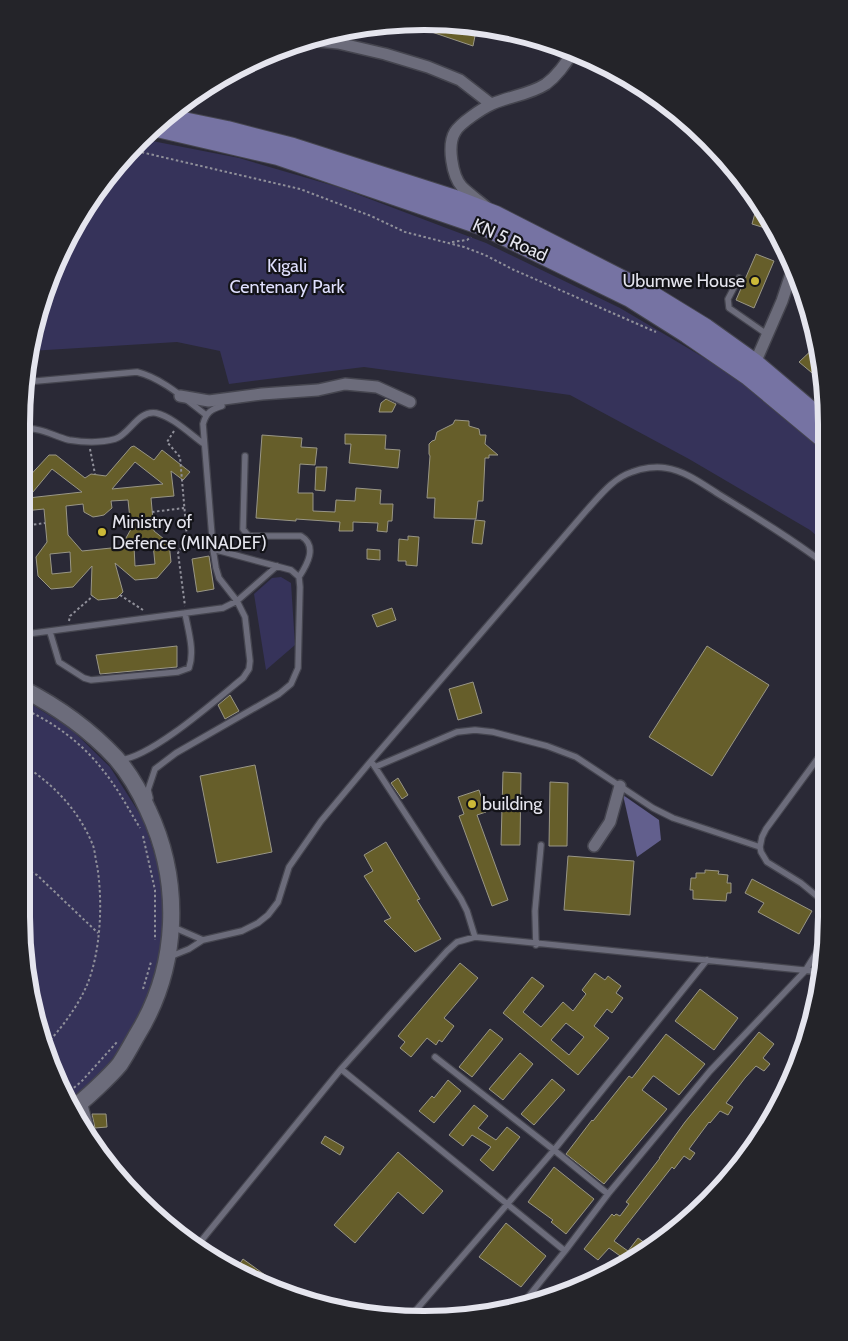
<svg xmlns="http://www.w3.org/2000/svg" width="848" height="1341" viewBox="0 0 848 1341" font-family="Cabin,sans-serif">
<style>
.green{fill:#36335a}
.forest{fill:#625f8d}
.building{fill:#665e2a;stroke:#999686;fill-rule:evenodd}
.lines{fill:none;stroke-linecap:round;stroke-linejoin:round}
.lane-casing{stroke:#45454f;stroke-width:8}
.street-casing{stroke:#45454f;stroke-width:14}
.secondary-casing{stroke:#45454f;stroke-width:19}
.primary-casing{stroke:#45454f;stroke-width:20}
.path{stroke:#90909a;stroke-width:2;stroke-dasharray:2.5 2.5;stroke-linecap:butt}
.lane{stroke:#6c6c7b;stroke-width:5.5}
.street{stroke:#6c6c7b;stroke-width:11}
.secondary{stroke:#6c6c7b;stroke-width:16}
.primary{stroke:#7673a3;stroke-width:18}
.poi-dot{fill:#ccb938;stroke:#131318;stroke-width:2}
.labels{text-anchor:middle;stroke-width:4.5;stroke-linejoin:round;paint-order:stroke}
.street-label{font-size:18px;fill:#e5e5ee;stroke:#131318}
.park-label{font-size:18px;fill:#e0e0fe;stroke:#131318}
.poi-label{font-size:18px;fill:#e5e5ee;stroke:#131318;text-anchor:start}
.rim{fill:none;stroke:#e5e5ee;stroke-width:6}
</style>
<rect width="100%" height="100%" fill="#2a2936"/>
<path class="green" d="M 142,139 L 239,158 L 338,187 L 486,243 L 620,308 L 730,373 L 826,450 L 825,543 L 810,530 L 689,459 L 570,395 L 364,367 L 229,384 L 220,351 L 177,342 L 30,351 L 52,270 L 105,179 Z
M 281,577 L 291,583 L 295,645 L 266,670 L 254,594 L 272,578 Z
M 23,699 L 71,729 L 110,767 L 143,819 L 161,874 L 164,931 L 154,987 L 127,1040 L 103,1070 L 70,1101 L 43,1046 L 21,917 Z"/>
<path class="forest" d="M 623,795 L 659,820 L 661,840 L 637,857 Z"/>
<path class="building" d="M 450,22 L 476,31 L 473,46 L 408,24 Z
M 758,202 L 768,218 L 765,228 L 752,224 Z
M 756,254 L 774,261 L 754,308 L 736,300 Z
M 817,345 L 822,371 L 824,383 L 799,362 Z
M 386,399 L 396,404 L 392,412 L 379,412 L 381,403 Z
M 455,420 L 469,421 L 469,426 L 479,429 L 480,435 L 486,435 L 485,444 L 498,455 L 489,455 L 489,458 L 485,458 L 483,501 L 478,501 L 476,519 L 434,518 L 435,498 L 427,498 L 430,456 L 429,454 L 429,444 L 432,441 L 435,440 L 437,432 L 453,424 Z
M 345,434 L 386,435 L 385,449 L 400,450 L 398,468 L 349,463 L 351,444 L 345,444 Z
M 262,435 L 302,438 L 301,447 L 317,448 L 315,465 L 300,464 L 298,493 L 313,493 L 313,511 L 335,512 L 336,500 L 355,501 L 356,488 L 381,490 L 380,504 L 393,504 L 392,521 L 388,521 L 387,532 L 377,531 L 378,523 L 353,522 L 353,531 L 339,531 L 340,522 L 296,519 L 296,521 L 256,518 Z
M 134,446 L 154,460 L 162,450 L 190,472 L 183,480 L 171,471 L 174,496 L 151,498 L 154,531 L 169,543 L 171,562 L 157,578 L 135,580 L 115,563 L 123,592 L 117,598 L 98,600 L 91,595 L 92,566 L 73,587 L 51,589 L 38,576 L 36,557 L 47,542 L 44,509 L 24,511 L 24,482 L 49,455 L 56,455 L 85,478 L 91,474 L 106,476 L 131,447 ZM 135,462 L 163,484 L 112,489 ZM 52,469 L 82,492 L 28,498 ZM 128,500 L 131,529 L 121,547 L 82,551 L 68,535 L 66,506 L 83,504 L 84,512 L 93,517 L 99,516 L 104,515 L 112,508 L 111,501 ZM 153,544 L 155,564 L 135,566 L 134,546 ZM 70,552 L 71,572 L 52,574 L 50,554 Z
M 316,467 L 327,467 L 325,491 L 315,490 Z
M 475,520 L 485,521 L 482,544 L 472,543 Z
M 408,536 L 419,537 L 417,566 L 406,565 L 406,561 L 398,561 L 399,539 L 408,540 Z
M 367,549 L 380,550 L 380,560 L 367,559 Z
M 209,556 L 214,589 L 197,592 L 192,559 Z
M 392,608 L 396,620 L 377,627 L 372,615 Z
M 177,646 L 177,667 L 100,674 L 96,655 Z
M 707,646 L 769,685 L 712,776 L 649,737 Z
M 473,682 L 482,713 L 458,720 L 449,689 Z
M 230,695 L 239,711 L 225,719 L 218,705 Z
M 255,765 L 272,852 L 217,863 L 200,776 Z
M 503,772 L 521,773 L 520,845 L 501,845 Z
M 398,778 L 408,795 L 402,799 L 391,783 Z
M 550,782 L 568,783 L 567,846 L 549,846 Z
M 479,790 L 486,812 L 477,815 L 508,900 L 492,906 L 459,816 L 464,814 L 458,797 Z
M 386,842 L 420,899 L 417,900 L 441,939 L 415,952 L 384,921 L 391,918 L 364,876 L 373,871 L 364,855 Z
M 568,856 L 634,861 L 630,915 L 564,910 Z
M 705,870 L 719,871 L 718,874 L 728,875 L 727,883 L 731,883 L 731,893 L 727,893 L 726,901 L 693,899 L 693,890 L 690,890 L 691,878 L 696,878 L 696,873 L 705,873 Z
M 752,879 L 812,911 L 799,934 L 758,912 L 764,903 L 745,893 Z
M 460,963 L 478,978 L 444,1018 L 454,1026 L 442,1042 L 439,1040 L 436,1045 L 427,1038 L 411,1057 L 400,1048 L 405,1042 L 398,1036 Z
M 595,973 L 605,980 L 608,976 L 621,986 L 616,993 L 623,998 L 612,1013 L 607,1009 L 594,1026 L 609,1038 L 578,1075 L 503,1013 L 532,977 L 544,986 L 523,1012 L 541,1027 L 563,1002 L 573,1011 L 586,994 L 582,990 ZM 566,1023 L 584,1037 L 569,1055 L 551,1040 Z
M 700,989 L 738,1018 L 714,1050 L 675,1021 Z
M 490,1029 L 503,1039 L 472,1077 L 459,1067 Z
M 759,1032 L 774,1044 L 763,1058 L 770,1064 L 764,1071 L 756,1066 L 745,1078 L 726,1103 L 733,1107 L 728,1115 L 720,1111 L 710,1123 L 709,1122 L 689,1149 L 695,1153 L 690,1160 L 684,1156 L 674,1169 L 672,1167 L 614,1241 L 628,1251 L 638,1238 L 652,1248 L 648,1252 L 617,1266 L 623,1258 L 609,1248 L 598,1260 L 584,1249 L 612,1214 L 614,1216 L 616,1214 L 620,1216 L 629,1204 L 626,1202 L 660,1158 L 659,1158 L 685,1122 Z
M 666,1034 L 705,1064 L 679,1095 L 654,1076 L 653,1076 L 642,1090 L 667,1109 L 604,1184 L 566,1154 L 592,1120 L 593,1121 L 629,1076 L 632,1078 Z
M 520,1053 L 533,1064 L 503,1100 L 489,1089 Z
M 552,1079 L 565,1090 L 534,1125 L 521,1114 Z
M 448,1080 L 461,1091 L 434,1123 L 419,1111 L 432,1096 L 434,1098 Z
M 474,1105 L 488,1116 L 478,1128 L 496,1140 L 507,1127 L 520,1137 L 493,1171 L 480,1160 L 491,1147 L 472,1135 L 463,1146 L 449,1135 Z
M 92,1114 L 106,1114 L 107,1127 L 95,1128 Z
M 325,1136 L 344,1147 L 340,1155 L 321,1143 Z
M 398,1152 L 443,1191 L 423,1214 L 398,1192 L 355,1243 L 334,1225 Z
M 554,1167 L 594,1199 L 566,1234 L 551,1222 L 553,1220 L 528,1202 Z
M 506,1223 L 546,1256 L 521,1287 L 479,1257 Z
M 243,1259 L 272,1280 L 269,1285 L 237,1268 Z"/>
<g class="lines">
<g class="lane-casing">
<path id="lane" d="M 739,278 L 728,299 L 729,308 L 768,335
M 25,382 L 137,372 C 162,378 185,399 206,415
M 24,429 C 41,427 53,436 69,440 C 82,442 101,443 115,439 C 129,435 138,410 156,413 C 173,417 190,434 204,444
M 245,456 L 243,529 L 247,534 L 250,536 L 301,536 C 318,546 307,565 299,577
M 23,621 L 27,634
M 50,632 L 59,662 L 84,678 L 91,680 L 178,672 L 189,668 C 195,651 188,630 185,613
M 23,636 L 27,634 L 223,608 L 237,601 L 277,566
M 120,760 C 152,757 216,700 243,678 L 249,669 L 250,661 L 245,617 L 237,601 L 219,578 L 216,568 L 213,549 L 203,424 C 206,413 211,409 222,406
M 373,764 L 461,899 L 467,911 L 475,937
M 375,767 L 457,732 L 475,730 L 493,732 L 547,746 L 576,757 L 653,808 L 673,818 L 760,847
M 150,798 L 148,790 L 155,769 L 176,753 L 279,694 L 291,684 L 298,668 L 300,587 L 299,577 L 291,570 L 213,549
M 824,902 L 801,883 L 767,862 L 761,852 L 760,847 L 762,837 L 766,829 L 824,750
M 173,927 L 203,940
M 536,945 L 535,911 L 541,845
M 169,957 L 189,949 L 203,940 L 242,931 L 258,923 L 268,915 L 278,902 L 289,867 L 321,821 L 371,761 L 586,511 C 599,497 613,478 632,472 C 642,468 656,466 666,468 C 686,471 704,485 720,495 C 756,517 792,539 825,564
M 435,1057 L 554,1150 L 608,1194
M 341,1069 L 565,1251
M 84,1102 L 90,1125 L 90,1142
M 197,1246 L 341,1069 L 447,951 L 457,942 L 475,937 L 823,972
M 520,1307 L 565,1251 L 608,1194 L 710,1071 L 805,971 L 823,942
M 410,1317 L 554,1150 L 707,960"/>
</g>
<g class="street-casing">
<path id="street" d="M 308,40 L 338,43 L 385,54 L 428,67 L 460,80 L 491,104
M 486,207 C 478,200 469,194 462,187 C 452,176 447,145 455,132 C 460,123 483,108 492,104 C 510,96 529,95 546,84 C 558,75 565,64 573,52
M 755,363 L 782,301 L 793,268
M 180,396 L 209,401 L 262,394 L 318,390 L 345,384 L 377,387 L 410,402
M 594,846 L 610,822 L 620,786"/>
</g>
<g class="secondary-casing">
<path id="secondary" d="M 23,689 C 58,707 89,729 116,758 C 129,773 140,792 148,810 C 182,882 179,967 137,1035 C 132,1044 126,1055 120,1064 C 112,1074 84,1101 73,1108"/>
</g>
<g class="primary-casing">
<path id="primary" d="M 164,117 L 227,130 L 293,147 L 452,198 L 496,215 L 649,293 L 706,328 L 755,363 L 826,423
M 153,127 L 278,156 L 485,227 L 630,298 L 687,334 L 748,376 L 826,441"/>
</g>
<path class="path" d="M 132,150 L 300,189 L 371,216 L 405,232 L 464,247 L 485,255 L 514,270 L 656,332
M 452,242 L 467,240 L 471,237
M 174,431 L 167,442 L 180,457 L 187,538 L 178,553 L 185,606
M 90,449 L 95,474
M 152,512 L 184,508
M 24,526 L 45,523
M 120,595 L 143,610
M 69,621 L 70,616 L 93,596
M 23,709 C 51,720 83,744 102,769 C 117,787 128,808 140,828
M 22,764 C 53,784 77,808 92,843 C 95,849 95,858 97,865 C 103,901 101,951 87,985 C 77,1008 60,1030 43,1048
M 143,836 L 155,890 L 155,940
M 22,867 L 37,875 L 98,933
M 143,989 L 151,962
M 66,1094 L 81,1082 L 117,1042"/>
<use href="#lane" class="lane"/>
<use href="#street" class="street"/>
<use href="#secondary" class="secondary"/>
<use href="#primary" class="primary"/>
</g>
<g class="poi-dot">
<circle cx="755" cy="281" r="5"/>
<circle cx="102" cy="532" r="5"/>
<circle cx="472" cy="804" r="5"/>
</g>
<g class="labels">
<g class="street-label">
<text transform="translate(510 240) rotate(24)" y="6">KN 5 Road</text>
</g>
<g class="park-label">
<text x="287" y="272">Kigali<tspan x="287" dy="21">Centenary Park</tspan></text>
</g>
<g class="poi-label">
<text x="745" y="287" text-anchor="end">Ubumwe House</text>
<text x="112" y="528">Ministry of<tspan x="112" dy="21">Defence (MINADEF)</tspan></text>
<text x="482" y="810">building</text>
</g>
</g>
<path d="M0 0H848V1341H0ZM424 30H424A394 394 0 0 1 818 424V917A394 394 0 0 1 424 1311H424A394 394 0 0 1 30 917V424A394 394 0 0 1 424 30Z" fill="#242429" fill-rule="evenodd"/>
<path class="rim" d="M424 30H424A394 394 0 0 1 818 424V917A394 394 0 0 1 424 1311H424A394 394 0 0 1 30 917V424A394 394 0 0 1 424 30Z"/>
</svg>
